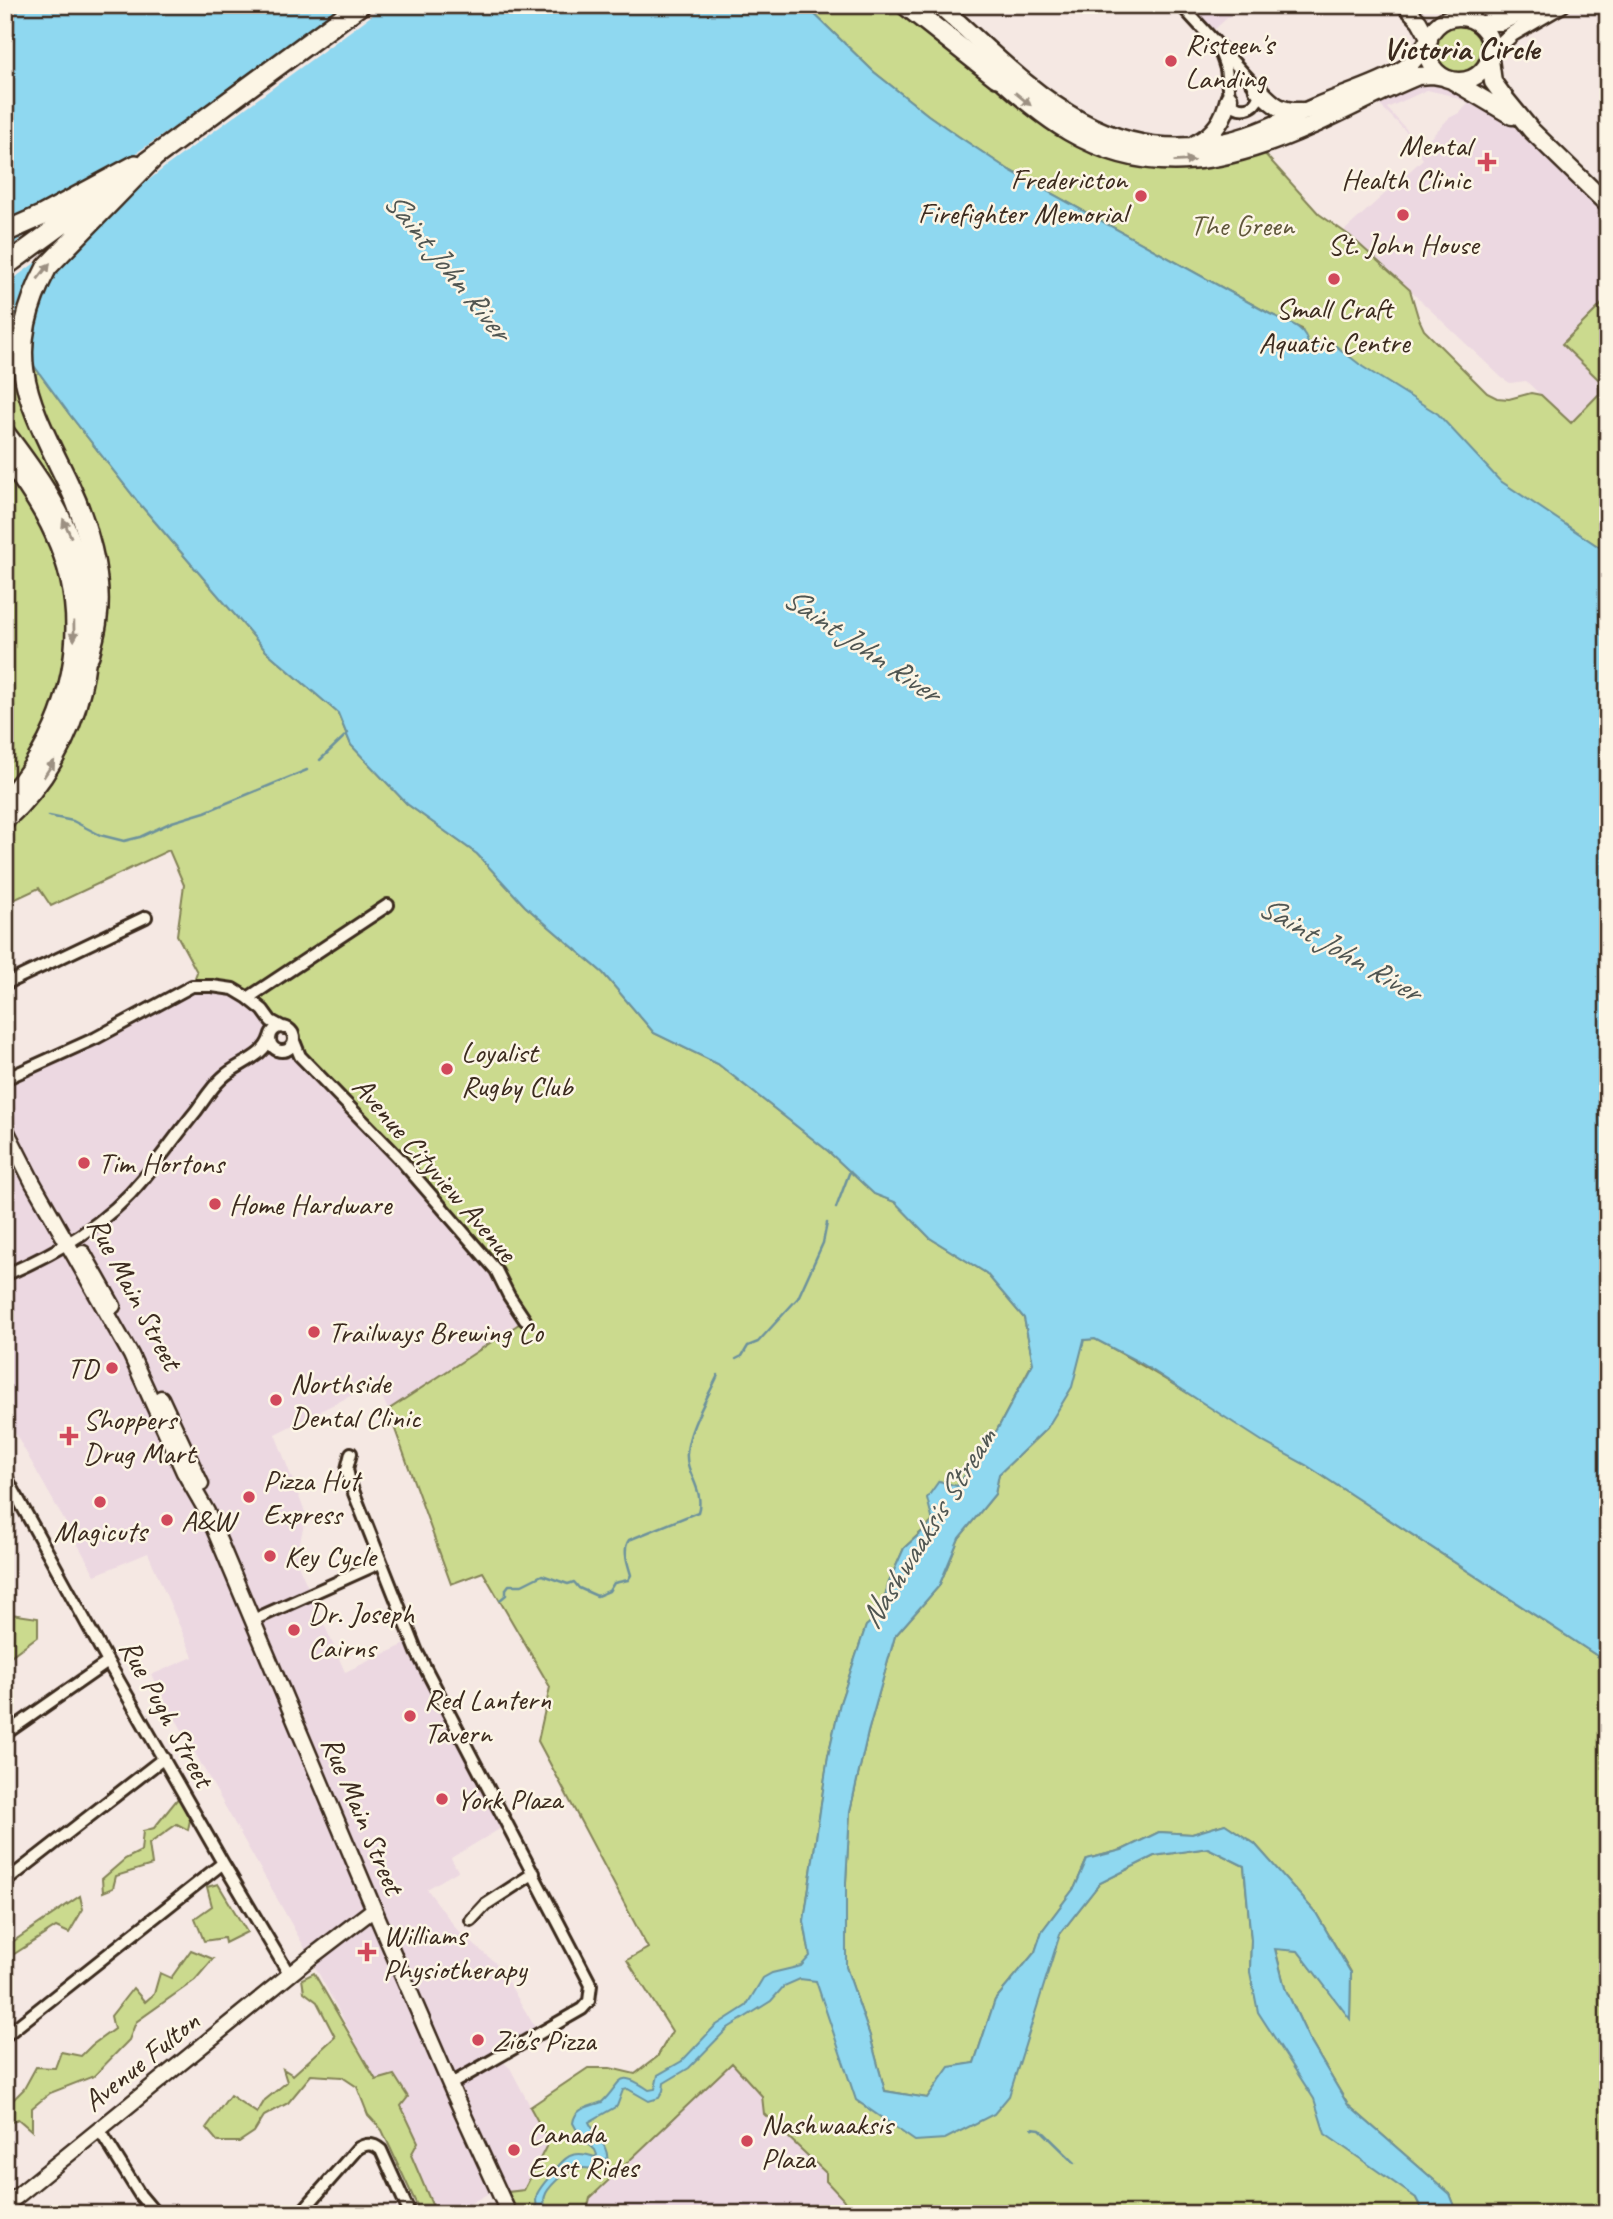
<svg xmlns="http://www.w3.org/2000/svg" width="1613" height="2219" viewBox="0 0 1613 2219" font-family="Caveat,sans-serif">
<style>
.built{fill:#ecd8e1;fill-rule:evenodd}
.green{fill:#cbda8e;stroke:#838256;stroke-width:2}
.water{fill:#8fd8f0;stroke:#6d929c;stroke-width:2}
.pier{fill:#f5e8e3}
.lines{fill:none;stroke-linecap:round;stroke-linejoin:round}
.stream{stroke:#6d929c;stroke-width:2.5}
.street-casing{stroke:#3b2a1e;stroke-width:16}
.secondary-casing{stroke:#3b2a1e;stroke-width:19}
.primary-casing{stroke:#3b2a1e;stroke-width:21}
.highway-casing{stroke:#3b2a1e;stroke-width:24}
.street{stroke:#fcf5e5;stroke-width:10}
.secondary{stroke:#fcf5e5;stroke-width:14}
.primary{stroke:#fcf5e5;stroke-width:16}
.highway{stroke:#fcf5e5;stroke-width:19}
.oneway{fill:#9c9082}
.poi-dot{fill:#d1495b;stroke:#fcf5e5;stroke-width:2.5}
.labels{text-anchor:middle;stroke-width:5;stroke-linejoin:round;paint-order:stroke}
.poi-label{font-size:30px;fill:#3b2a1e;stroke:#fcf5e5;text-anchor:start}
.park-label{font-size:30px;fill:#5f563a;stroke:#fcf5e5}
.street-label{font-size:30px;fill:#3b2a1e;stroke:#fcf5e5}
.neighbourhood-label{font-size:32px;font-weight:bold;fill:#3b2a1e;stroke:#fcf5e5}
.water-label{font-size:32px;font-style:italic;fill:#505652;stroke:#fcf5e5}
</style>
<rect width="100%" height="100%" fill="#f5e8e3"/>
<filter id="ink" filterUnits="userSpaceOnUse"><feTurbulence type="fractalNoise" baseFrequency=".0143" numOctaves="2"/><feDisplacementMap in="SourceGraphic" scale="14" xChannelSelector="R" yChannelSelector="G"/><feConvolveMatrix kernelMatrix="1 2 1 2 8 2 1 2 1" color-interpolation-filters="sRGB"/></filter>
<g filter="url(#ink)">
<path class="built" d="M 1180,5 L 1242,5 L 1208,35 Z
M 1432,75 L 1502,109 L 1608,205 L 1608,298 L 1562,344 L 1599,380 L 1599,394 L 1571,424 L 1526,381 L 1510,383 L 1502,378 L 1381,263 L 1344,231 L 1423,159 L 1419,153 L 1422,148 L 1380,105 L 1373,96 ZM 1427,90 L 1449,95 L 1469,103 L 1459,113 L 1449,118 L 1422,147 L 1387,108 Z
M 192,986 L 212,986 L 248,998 L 272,1027 L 271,1045 L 274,1048 L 300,1056 L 496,1270 L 525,1320 L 388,1410 L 376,1383 L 275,1434 L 306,1515 L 296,1560 L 345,1672 L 412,1641 L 508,1824 L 451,1858 L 458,1871 L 427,1889 L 458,1931 L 498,1965 L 539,2034 L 499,2058 L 510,2068 L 547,2138 L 546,2147 L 524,2190 L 499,2193 L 496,2189 L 452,2214 L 436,2214 L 397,2120 L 376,2080 L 306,1950 L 151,1675 L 193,1657 L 148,1553 L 95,1575 L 5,1415 L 5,1275 L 15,1270 L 5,1250 L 5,1182 L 27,1169 L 5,1128 L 5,1079 Z
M 732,2063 L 762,2096 L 764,2114 L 826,2173 L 826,2181 L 843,2199 L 851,2214 L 591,2214 L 587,2210 L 590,2199 Z"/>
<path class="green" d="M 805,5 L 897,5 L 1038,119 L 1136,165 L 1264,153 L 1319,214 L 1350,236 L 1410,290 L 1418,317 L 1424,330 L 1487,393 L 1497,398 L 1509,399 L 1531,393 L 1541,395 L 1571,423 L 1599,394 L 1599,380 L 1562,344 L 1608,298 L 1608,553 L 1307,355 L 1302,329 L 1270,314 L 1009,170 L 958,136 L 928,115 L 874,72 Z
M1435 49a23 23 0 1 1 46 0a23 23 0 1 1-46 0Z
M 5,326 L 70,415 L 138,502 L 266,651 L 338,713 L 351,745 L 407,804 L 477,854 L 525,906 L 603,973 L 654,1033 L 718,1064 L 828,1151 L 874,1194 L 895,1202 L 930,1238 L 986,1273 L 1024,1318 L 1033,1362 L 997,1430 L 957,1487 L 939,1481 L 933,1521 L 904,1548 L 889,1582 L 880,1615 L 866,1626 L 840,1703 L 828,1756 L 804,1921 L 812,1967 L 859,2103 L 958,2123 L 1060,1934 L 1100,1883 L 1154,1856 L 1208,1848 L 1244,1866 L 1251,1940 L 1250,1972 L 1416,2198 L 1424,2214 L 852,2214 L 843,2199 L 826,2181 L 826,2173 L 764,2114 L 762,2096 L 732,2063 L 590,2198 L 587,2210 L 591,2214 L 509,2214 L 499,2193 L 524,2190 L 546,2147 L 547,2138 L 530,2107 L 588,2068 L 610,2068 L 635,2074 L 657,2057 L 672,2031 L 627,1960 L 648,1948 L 538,1741 L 550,1687 L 483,1572 L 451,1584 L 388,1410 L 525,1320 L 496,1270 L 300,1056 L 291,1031 L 233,989 L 192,986 L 197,972 L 177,935 L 184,885 L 169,850 L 51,906 L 39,888 L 5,904 Z
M 1095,1339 C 1168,1377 1234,1425 1306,1465 L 1608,1663 L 1608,2214 L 1458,2214 L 1450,2194 L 1348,2105 L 1309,2039 L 1285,1988 L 1275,1948 L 1298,1951 L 1350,2018 L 1351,1972 L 1316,1913 L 1255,1844 L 1225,1824 L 1192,1834 L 1159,1832 L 1122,1850 L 1087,1859 L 1075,1887 L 1042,1931 L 1035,1952 L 995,2000 L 974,2063 L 949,2068 L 927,2098 L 885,2091 L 870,2036 L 846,1967 L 846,1882 L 850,1811 L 868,1732 L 895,1636 L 939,1586 L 959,1538 L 995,1494 L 999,1474 L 1047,1428 L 1083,1340 Z
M 5,1605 L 11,1614 L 38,1618 L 38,1636 L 8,1658 L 10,1641 L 5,1636 Z
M 179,1797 L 190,1820 L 188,1830 L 177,1824 L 149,1844 L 152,1865 L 116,1876 L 113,1888 L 103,1892 L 102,1879 L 125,1859 L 141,1851 L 143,1831 L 154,1828 Z
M 218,1884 L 247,1932 L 225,1943 L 224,1938 L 204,1941 L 195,1918 L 212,1906 L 207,1887 Z
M 80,1896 L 83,1909 L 69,1933 L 56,1927 L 5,1960 L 5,1947 Z
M 191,1950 L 213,1959 L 195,1980 L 136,2022 L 129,2040 L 94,2076 L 50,2093 L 32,2108 L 32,2131 L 18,2119 L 5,2125 L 5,2108 L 24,2089 L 36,2067 L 55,2068 L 61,2052 L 81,2056 L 92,2045 L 114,2029 L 111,2016 L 133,1988 L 145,2002 L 154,1994 L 160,1973 L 171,1978 Z
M 314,1973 L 376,2080 L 394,2075 L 408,2097 L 401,2106 L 418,2142 L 411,2155 L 436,2214 L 421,2214 L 382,2130 L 368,2115 L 357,2087 L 342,2077 L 311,2075 L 288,2103 L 264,2116 L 254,2132 L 239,2142 L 218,2142 L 206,2128 L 230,2095 L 257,2113 L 265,2100 L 287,2082 L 283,2069 L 293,2075 L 335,2037 L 317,2002 L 304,1992 L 302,1979 Z"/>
<path class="water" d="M 5,5 L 805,5 L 874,72 L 928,115 L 958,136 L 1009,170 L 1270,314 C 1285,321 1307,326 1308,345 L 1336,346 L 1363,367 L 1438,414 L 1499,480 L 1608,553 L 1608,1663 L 1306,1465 L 1265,1443 L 1141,1363 L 1095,1339 L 1084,1340 L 1072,1387 L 1047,1428 L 999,1474 L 995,1494 L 959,1538 L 939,1586 L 895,1636 L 868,1732 L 850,1811 L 846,1882 L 846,1967 L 870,2036 L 885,2091 L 927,2098 L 949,2067 L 974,2063 L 995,2000 L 1035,1952 L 1042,1931 L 1075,1887 L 1087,1859 L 1122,1850 L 1159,1832 L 1192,1834 L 1225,1824 L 1255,1844 L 1316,1913 L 1351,1973 L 1350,2019 L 1298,1951 L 1275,1949 L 1285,1988 L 1309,2039 L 1348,2105 L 1450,2194 L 1458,2214 L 1424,2214 L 1416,2198 L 1325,2134 L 1314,2099 L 1258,2012 L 1250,1972 L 1251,1940 L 1244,1866 L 1208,1848 L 1154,1856 L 1100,1883 L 1060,1934 L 1009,2096 L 994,2114 L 945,2139 L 915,2141 L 856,2100 L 816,1981 L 800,1979 L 784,1986 L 771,2001 L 728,2028 L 689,2068 L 664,2083 L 663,2091 L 659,2098 L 649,2101 L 628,2089 L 623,2090 L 617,2106 L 589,2122 C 595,2135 610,2147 607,2162 L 596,2169 L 571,2167 C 557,2181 533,2195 550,2214 L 538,2214 L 536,2201 L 537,2194 C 541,2186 546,2181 551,2175 C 565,2157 571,2149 595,2157 L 597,2155 L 595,2150 L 580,2136 L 573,2123 C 575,2107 590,2107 602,2102 C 623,2082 616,2068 649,2090 L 655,2089 L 658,2075 L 682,2061 L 715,2026 L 746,2006 L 763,1978 L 772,1973 L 801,1966 L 810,1956 L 804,1921 L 828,1756 L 840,1703 L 866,1626 L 880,1614 L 889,1582 L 904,1548 L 933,1522 L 927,1498 L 939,1481 L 957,1486 L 997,1430 L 1033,1363 L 1024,1318 L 986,1273 L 930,1238 L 895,1202 L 874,1194 L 828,1151 L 718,1064 L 654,1033 L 603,973 L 525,906 L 477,854 L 407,804 L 351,745 L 338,713 L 266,651 L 138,502 L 70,415 L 5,326 Z"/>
<path class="pier" d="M 342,5 L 386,5 L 165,167 L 122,202 L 88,235 L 43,286 L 21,354 L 9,337 L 15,313 L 22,296 L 58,246 L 5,285 L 5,251 L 102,176 L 188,118 Z"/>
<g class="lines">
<path class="stream" d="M 320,760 L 348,733
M 49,816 L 73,821 L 100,835 L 124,841 L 140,837 L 172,822 L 205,812 L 307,770
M 836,1208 L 850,1171
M 736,1359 L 742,1356 L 748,1346 L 758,1342 L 798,1298 L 823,1243 L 827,1223
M 500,1600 L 506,1595 L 506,1589 L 509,1585 L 522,1585 L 542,1575 L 568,1584 L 574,1582 L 579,1588 L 597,1596 L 609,1591 L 614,1583 L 628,1580 L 631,1575 C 628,1564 622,1550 629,1540 L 698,1512 C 705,1490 685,1473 687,1453 C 688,1429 708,1397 718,1375
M 1032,2128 L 1040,2129 L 1075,2163"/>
<g class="street-casing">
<path id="street" d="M 1181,5 L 1257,88 L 1259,96 C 1257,102 1254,107 1247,108 C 1224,112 1229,82 1226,69 C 1224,61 1221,54 1218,47
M 5,984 L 146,917
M 248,998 L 388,905
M270 1039a12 12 0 1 1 24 0a12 12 0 1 1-24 0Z
M 294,1041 L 300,1056 L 399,1158 L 496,1270 L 509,1296 L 525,1320
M 5,1079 L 96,1038 L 192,986 L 212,986 L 233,989 L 248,998 L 263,1010 L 271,1021 L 284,1028
M 5,1275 C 58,1252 107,1224 144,1178 C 162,1156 178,1133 196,1111 C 204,1100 212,1087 222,1078 C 237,1063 264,1058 270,1037
M 351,1453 L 347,1469 L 350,1483 L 417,1652 L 591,1985 L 589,2001 L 582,2009 L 451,2084
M 5,1475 L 108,1662 L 223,1863 L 289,1974
M 253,1620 L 380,1563
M 5,1734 L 108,1662
M 5,1882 L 164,1758
M 471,1920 L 485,1905 L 534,1873
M 5,2036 L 223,1863
M 99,2129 L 140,2195 L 156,2214
M 300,2214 L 357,2149 C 366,2143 373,2143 381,2150 L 410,2214"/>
</g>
<g class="secondary-casing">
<path id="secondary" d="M 1404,5 L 1419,21 L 1429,39
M 1472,5 L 1495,11 L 1523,5
M 1477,23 L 1501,23 L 1538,5
M 1491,53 L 1512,34 L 1562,5
M 5,1128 L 33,1183 L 131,1355 L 184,1472 L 207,1512 L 374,1909 L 455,2096 L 509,2214
M 83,1253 L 113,1306
M 161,1398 L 201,1484
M 5,2206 L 310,1958 L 374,1909"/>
</g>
<g class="primary-casing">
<path id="primary" d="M 939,5 C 1022,78 1094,166 1217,143 C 1252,137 1284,120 1317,106 C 1343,95 1388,81 1409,65 C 1417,58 1423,48 1429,40
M1427 49a32 32 0 1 1 64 0a32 32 0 1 1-64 0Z
M 1490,59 L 1493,82 L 1504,97 L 1531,130 L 1608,205
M 989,69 C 1015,92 1040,115 1069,132 C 1151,180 1229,163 1311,126 C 1347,110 1381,91 1418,76 L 1432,75 L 1443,77
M 1453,81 L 1512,116
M 1257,88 C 1272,103 1278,112 1301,111
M 1195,144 C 1215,134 1224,119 1229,98
M 5,431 C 30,464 55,498 70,536 C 110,634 84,750 5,821
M 5,457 C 23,481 41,506 53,533 C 96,624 71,728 5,800"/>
</g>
<g class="highway-casing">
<path id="highway" d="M 906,5 L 997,77
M 147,162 L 360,5
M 5,232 L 41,216 L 136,165
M 5,266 L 106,192
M 89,655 C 92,643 96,631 97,618 C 103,576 86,521 68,483 C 28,400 0,357 47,267 L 156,155"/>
</g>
<use href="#street" class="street"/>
<use href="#secondary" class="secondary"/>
<use href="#primary" class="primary"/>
<use href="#highway" class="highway"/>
</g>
<defs><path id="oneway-solid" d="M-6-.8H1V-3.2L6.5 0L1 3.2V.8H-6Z" transform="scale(1.75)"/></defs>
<g class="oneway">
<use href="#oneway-solid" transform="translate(1023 99) rotate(39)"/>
<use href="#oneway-solid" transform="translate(1184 161) rotate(-3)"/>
<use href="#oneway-solid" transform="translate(44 271) rotate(-52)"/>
<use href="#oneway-solid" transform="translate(67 528) rotate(-114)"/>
<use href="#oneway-solid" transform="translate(74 631) rotate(89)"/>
<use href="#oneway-solid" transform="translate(49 769) rotate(-57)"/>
</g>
</g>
<g class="poi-dot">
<circle cx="1171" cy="61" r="7"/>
<path d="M1483.5 151.5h7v7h7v7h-7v7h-7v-7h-7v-7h7z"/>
<circle cx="1141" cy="196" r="7"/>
<circle cx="1403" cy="215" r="7"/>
<circle cx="1334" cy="279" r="7"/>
<circle cx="447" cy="1069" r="7"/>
<circle cx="84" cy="1163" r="7"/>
<circle cx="215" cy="1204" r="7"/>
<circle cx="314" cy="1332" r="7"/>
<circle cx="112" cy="1368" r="7"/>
<circle cx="276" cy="1400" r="7"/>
<path d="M65.5 1425.5h7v7h7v7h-7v7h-7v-7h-7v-7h7z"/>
<circle cx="249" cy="1497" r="7"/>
<circle cx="100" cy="1502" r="7"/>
<circle cx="167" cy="1520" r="7"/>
<circle cx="270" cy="1556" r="7"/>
<circle cx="294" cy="1630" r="7"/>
<circle cx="410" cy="1716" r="7"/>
<circle cx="442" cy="1799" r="7"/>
<path d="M363.5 1941.5h7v7h7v7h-7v7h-7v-7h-7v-7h7z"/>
<circle cx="478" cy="2040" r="7"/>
<circle cx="747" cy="2141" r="7"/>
<circle cx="514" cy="2150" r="7"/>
</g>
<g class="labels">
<g class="poi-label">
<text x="1185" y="54">Risteen's<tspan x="1185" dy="34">Landing</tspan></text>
<text x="1471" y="155" text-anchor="end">Mental<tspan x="1471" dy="34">Health Clinic</tspan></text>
<text x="1127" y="189" text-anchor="end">Fredericton<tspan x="1127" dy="34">Firefighter Memorial</tspan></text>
<text x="1403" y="254" text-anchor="middle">St. John House</text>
<text x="1334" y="318" text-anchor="middle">Small Craft<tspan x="1334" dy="34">Aquatic Centre</tspan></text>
<text x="461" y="1062">Loyalist<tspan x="461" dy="34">Rugby Club</tspan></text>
<text x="98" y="1173">Tim Hortons</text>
<text x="229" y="1214">Home Hardware</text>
<text x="328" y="1342">Trailways Brewing Co</text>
<text x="98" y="1378" text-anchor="end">TD</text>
<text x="290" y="1393">Northside<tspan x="290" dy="34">Dental Clinic</tspan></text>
<text x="83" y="1429">Shoppers<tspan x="83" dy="34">Drug Mart</tspan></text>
<text x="263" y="1490">Pizza Hut<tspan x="263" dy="34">Express</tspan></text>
<text x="181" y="1530">A&amp;W</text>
<text x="100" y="1541" text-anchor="middle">Magicuts</text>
<text x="284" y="1566">Key Cycle</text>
<text x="308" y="1623">Dr. Joseph<tspan x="308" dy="34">Cairns</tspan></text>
<text x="424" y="1709">Red Lantern<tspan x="424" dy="34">Tavern</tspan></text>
<text x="456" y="1809">York Plaza</text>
<text x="383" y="1945">Williams<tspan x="383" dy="34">Physiotherapy</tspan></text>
<text x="492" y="2050">Zio's Pizza</text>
<text x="761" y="2134">Nashwaaksis<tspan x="761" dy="34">Plaza</tspan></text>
<text x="528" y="2143">Canada<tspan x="528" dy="34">East Rides</tspan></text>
</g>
<g class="park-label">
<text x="1242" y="235">The Green</text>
</g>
<g class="street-label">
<text transform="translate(435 1169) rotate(49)" y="10">Avenue Cityview Avenue</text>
<text transform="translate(135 1293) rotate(62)" y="10">Rue Main Street</text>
<text transform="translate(167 1713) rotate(61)" y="10">Rue Pugh Street</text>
<text transform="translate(363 1815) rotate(67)" y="10">Rue Main Street</text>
<text transform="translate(141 2061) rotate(-39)" y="10">Avenue Fulton</text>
</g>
<g class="neighbourhood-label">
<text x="1461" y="59">Victoria Circle</text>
</g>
<g class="water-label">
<text transform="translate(448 265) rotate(51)" y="11">Saint John River</text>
<text transform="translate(862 644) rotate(34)" y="11">Saint John River</text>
<text transform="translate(1340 948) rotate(30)" y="11">Saint John River</text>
<text transform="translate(927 1528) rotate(-58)" y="11">Nashwaaksis Stream</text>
</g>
</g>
<rect width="1613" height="2219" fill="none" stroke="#fcf5e5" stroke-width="28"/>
<rect x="14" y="14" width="1585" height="2191" fill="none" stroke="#3b2a1e" stroke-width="2.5" filter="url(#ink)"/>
</svg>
